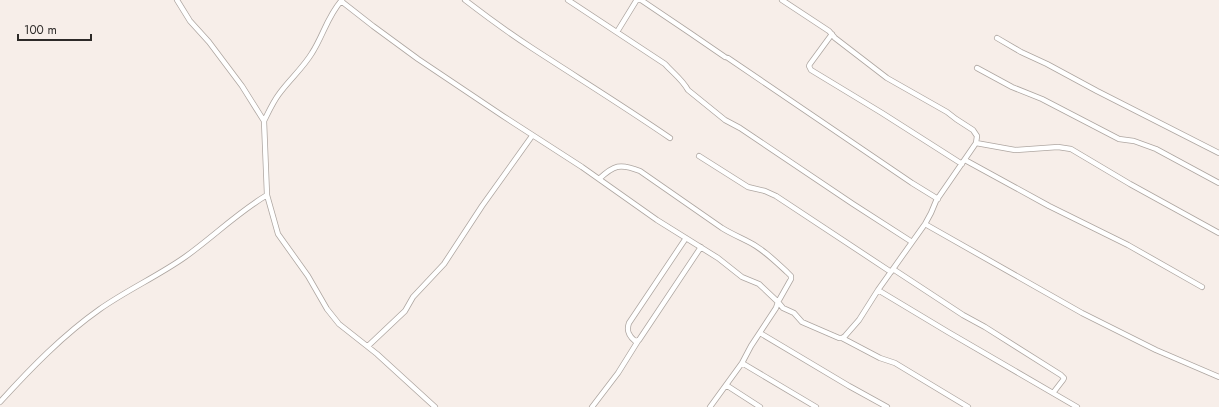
<svg xmlns="http://www.w3.org/2000/svg" width="1219" height="407" viewBox="0 0 1219 407" font-family="Jost,sans-serif">
<style>
.lines{fill:none;stroke-linecap:round;stroke-linejoin:round}
.minor-casing{stroke:#aea6a1;stroke-width:6}
.minor{stroke:#fff;stroke-width:4.5}
</style>
<rect width="100%" height="100%" fill="#f7eee9"/>
<g class="lines">
<g class="minor-casing">
<path id="minor" d="M 177,0 L 190,21 L 209,42 L 242,86 L 264,121 L 267,195 L 278,234 L 308,276 L 327,309 L 339,324 L 377,354 L 435,407
M 465,0 C 487,17 509,33 532,48 C 578,78 625,107 670,138
M 568,0 L 665,64 C 673,73 682,79 688,90 L 725,120 L 740,128 L 853,204 L 912,242
M 341,1 L 373,26 L 418,59 L 503,116 L 582,167 L 657,220 L 718,258 L 742,277 L 759,284 L 778,302 L 776,308 L 751,346 L 742,363 L 710,407
M 617,32 L 636,1 L 637,0 L 641,0 L 690,33 L 725,57
M 832,34 L 810,64 L 809,66 L 811,70 L 882,113 L 962,164
M 997,38 L 1021,52 L 1047,64 L 1097,91 L 1219,153
M 728,58 L 912,183 L 938,199
M 977,68 L 1012,87 L 1042,99 L 1119,139 L 1134,141 L 1156,149 L 1219,183
M 264,121 C 269,111 273,102 279,94 C 289,80 303,68 312,53 C 323,36 328,15 342,0
M 976,143 L 1015,150 L 1058,147 L 1071,149 L 1130,184 L 1219,233
M 699,156 L 748,187 L 765,191 L 776,196 L 891,272
M 965,160 L 1049,206 L 1128,245 L 1202,287
M 599,179 C 614,165 620,163 640,171 L 722,228 C 730,233 739,237 747,241 C 762,248 775,261 787,272 L 791,276 L 791,279 L 778,302 L 783,308 L 794,313 L 802,322 L 839,338 L 842,338 L 845,336 L 859,320 L 878,290 L 925,224 L 931,213 L 936,201 L 976,143 L 977,136 L 973,130 L 956,119 L 947,112 L 887,78 L 835,38 L 829,31 L 782,0
M 925,224 L 1082,313 L 1156,350 L 1219,377
M 686,238 L 629,323 C 626,331 629,336 635,341 L 639,340 L 701,247
M 893,269 L 963,315 L 985,327 L 1061,375 L 1064,378 L 1063,380 L 1053,393
M 878,290 L 948,332 L 1077,407
M 760,333 L 849,386 L 887,407
M 842,338 L 880,358 L 895,363 L 968,407
M 368,346 L 405,311 L 413,297 L 444,264 L 482,206 L 532,136
M 742,363 L 816,407
M 726,385 L 760,407
M 0,402 C 31,368 63,335 100,309 C 127,290 158,276 185,257 C 213,237 237,213 267,195
M 592,407 L 618,373 L 638,341"/>
</g>
<use href="#minor" class="minor"/>
</g>
<path d="M18 34v6h73v-6" fill="none" stroke="#2d2a28" stroke-width="2"/>
<text x="24" y="34" font-size="12" fill="#2d2a28" stroke="#f7eee9" stroke-width="3" paint-order="stroke">100 m</text>
</svg>
